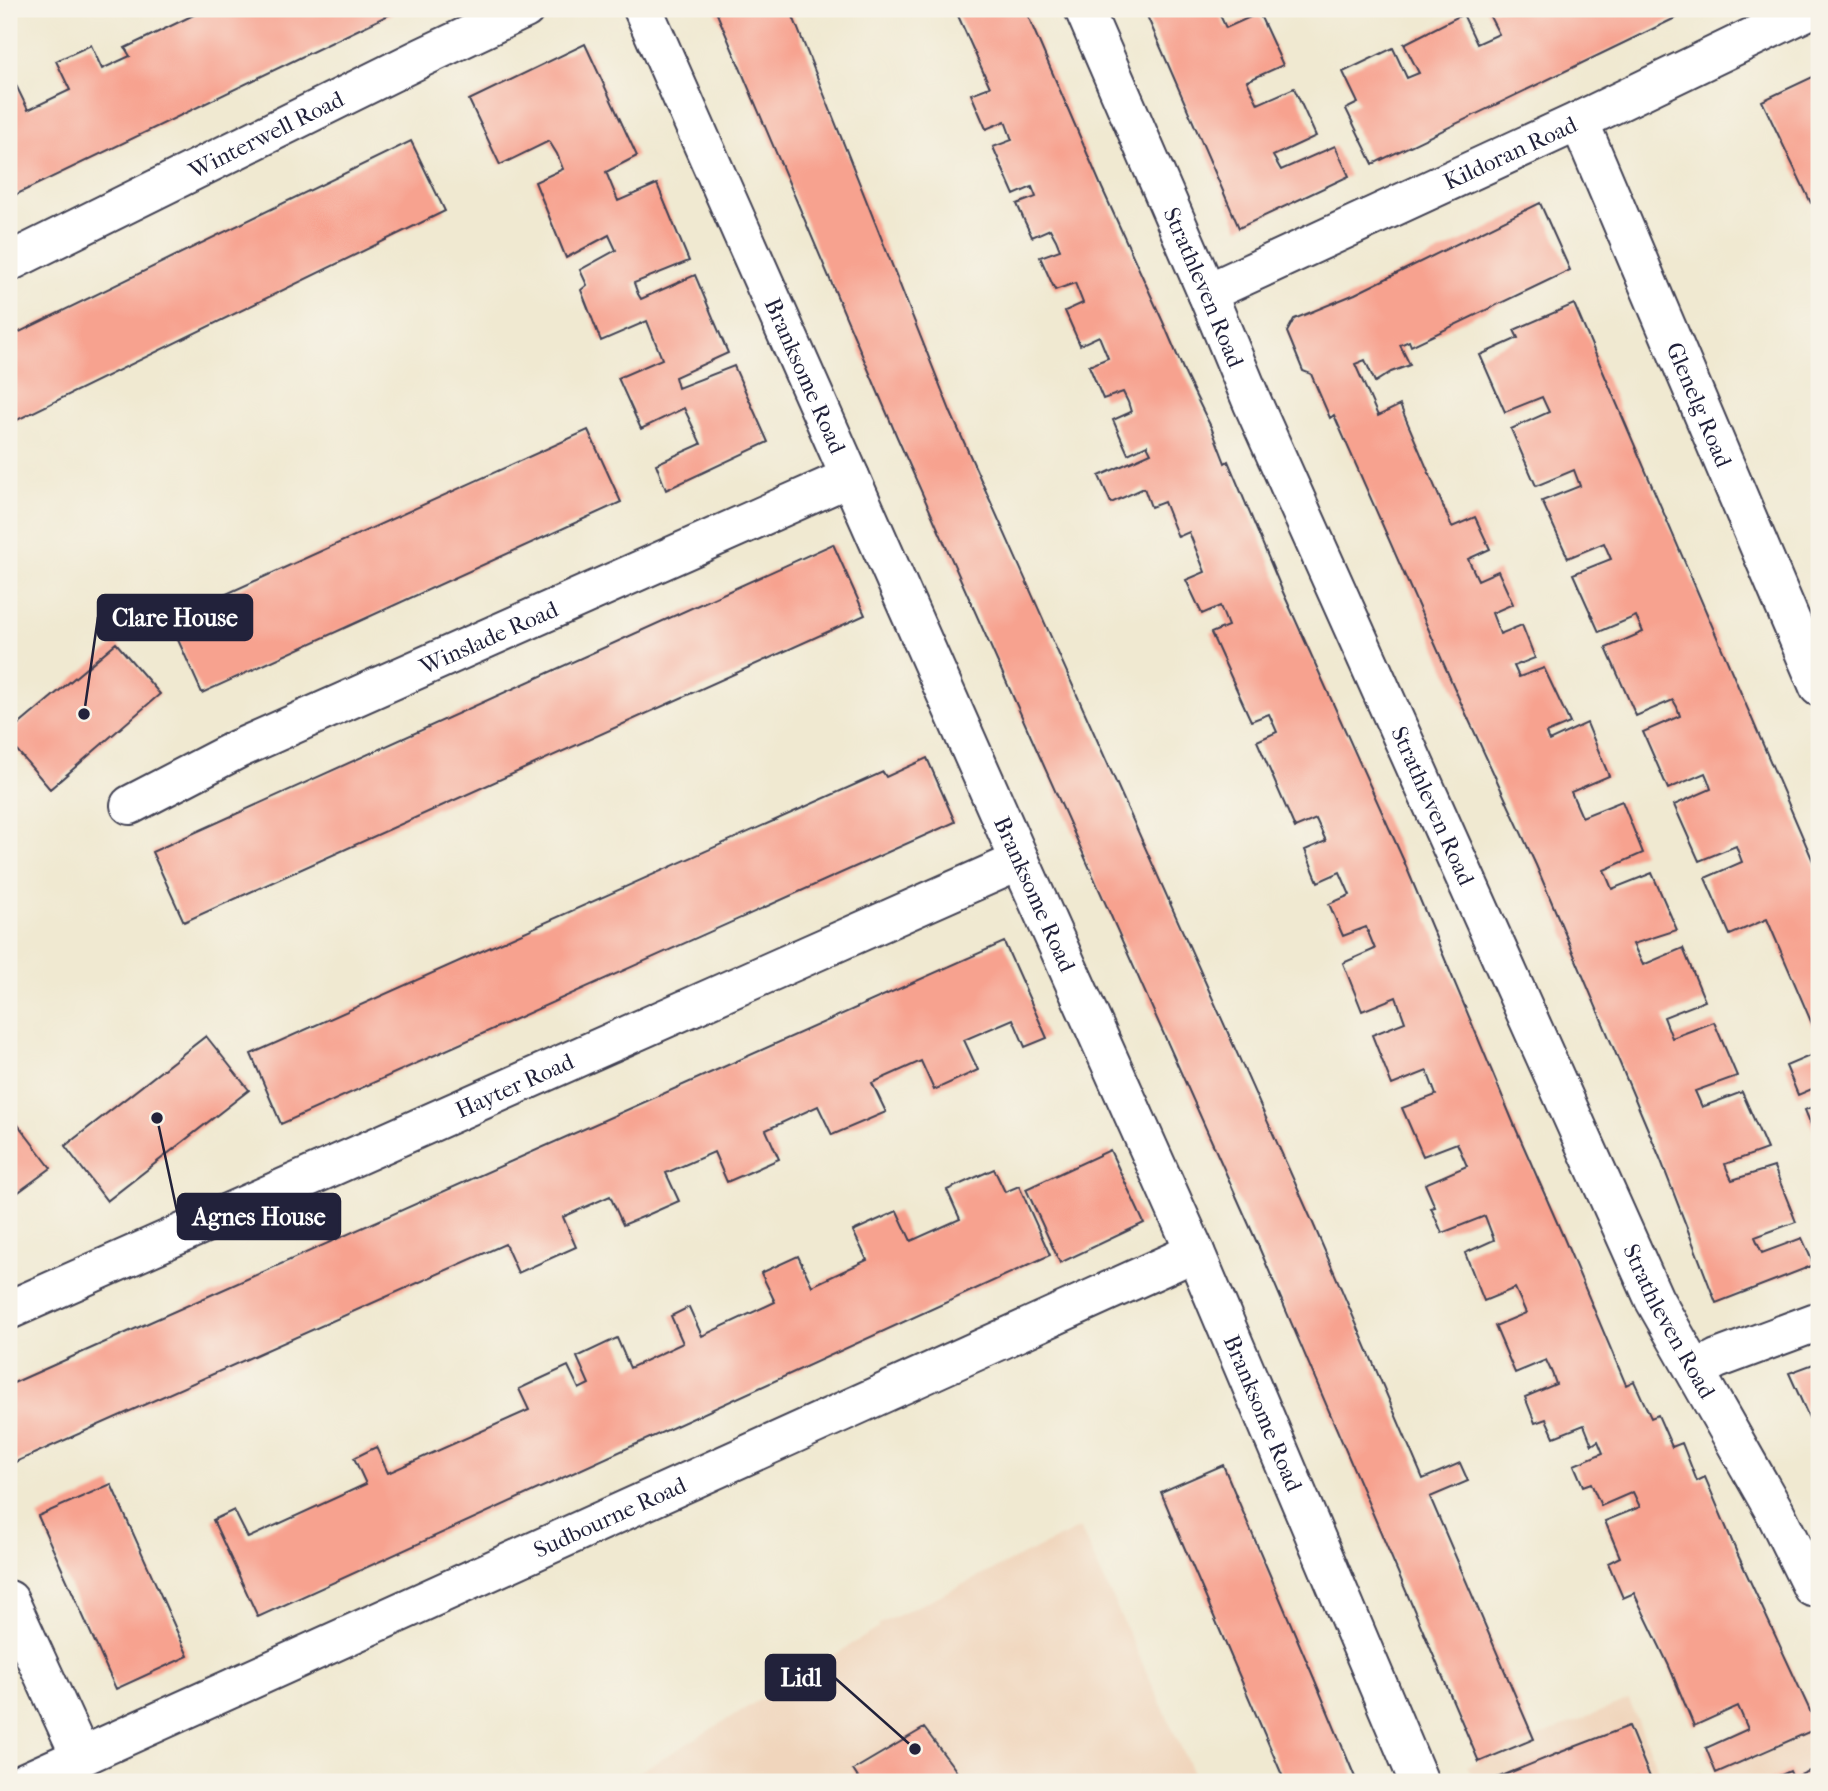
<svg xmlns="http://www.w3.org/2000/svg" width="1828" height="1791" viewBox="0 0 1828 1791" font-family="'IM FELL French Canon',serif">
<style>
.built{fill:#f0d5bc}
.building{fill:#f7a28f}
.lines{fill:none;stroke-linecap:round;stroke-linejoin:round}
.street-casing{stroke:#414052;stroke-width:42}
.street{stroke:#fff;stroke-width:38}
.labels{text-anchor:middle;stroke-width:7;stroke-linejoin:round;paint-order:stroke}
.street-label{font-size:23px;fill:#22223b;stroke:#f7f3e8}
.leader{fill:none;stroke:#22223b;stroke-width:2.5}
.callout-dot{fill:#22223b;stroke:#f7f3e8;stroke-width:2.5}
.callout{fill:#22223b;stroke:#22223b;stroke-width:2.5}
.callout-label{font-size:24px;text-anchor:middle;font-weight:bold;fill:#fff}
</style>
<rect width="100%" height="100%" fill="#f7f3e8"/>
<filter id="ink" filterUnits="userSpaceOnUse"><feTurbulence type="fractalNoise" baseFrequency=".0143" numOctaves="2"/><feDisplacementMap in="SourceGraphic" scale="14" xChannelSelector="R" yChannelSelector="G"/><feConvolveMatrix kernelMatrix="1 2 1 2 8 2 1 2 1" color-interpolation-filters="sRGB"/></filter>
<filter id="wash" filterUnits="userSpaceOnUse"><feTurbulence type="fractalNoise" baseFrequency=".00686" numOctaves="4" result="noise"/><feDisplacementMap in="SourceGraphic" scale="28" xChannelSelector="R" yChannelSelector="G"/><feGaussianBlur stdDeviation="1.57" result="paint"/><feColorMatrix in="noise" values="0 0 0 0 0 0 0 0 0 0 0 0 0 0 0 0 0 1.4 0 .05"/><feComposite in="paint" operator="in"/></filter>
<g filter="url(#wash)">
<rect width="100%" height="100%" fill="#f0e9d1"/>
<path class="built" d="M 1080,1528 L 1197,1782 L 623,1782 L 879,1628 L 878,1625 Z
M 1629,1700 L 1663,1782 L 1476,1782 L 1467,1766 Z
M 1819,1727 L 1819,1782 L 1677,1782 L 1700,1772 L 1704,1779 Z"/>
<g id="blocks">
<path class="building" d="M 206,9 L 401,9 L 9,198 L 9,83 L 14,81 L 28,110 L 70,90 L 56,61 L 91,45 L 102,69 L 130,56 L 125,48 Z
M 715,9 L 790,9 L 951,413 L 1312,1221 L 1423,1479 L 1460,1463 L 1468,1481 L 1430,1497 L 1534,1739 L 1479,1762 L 1258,1245 L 897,437 Z
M 955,9 L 1025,9 L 1102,188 L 1163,322 L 1186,376 L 1211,427 L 1225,463 L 1228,461 L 1282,590 L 1403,859 L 1516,1129 L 1563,1236 L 1626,1385 L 1634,1381 L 1651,1418 L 1658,1415 L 1672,1447 L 1682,1443 L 1697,1481 L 1705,1477 L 1737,1553 L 1818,1728 L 1716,1773 L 1706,1748 L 1748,1729 L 1738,1706 L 1694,1726 L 1669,1666 L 1634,1593 L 1623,1598 L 1608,1563 L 1620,1557 L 1605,1521 L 1640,1507 L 1633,1492 L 1601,1506 L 1591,1483 L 1583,1486 L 1574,1465 L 1603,1453 L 1598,1441 L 1592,1445 L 1584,1425 L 1554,1437 L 1546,1419 L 1535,1423 L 1525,1397 L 1556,1384 L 1552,1373 L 1546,1360 L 1515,1373 L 1495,1326 L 1526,1313 L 1520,1299 L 1515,1288 L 1484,1301 L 1465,1253 L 1494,1240 L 1485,1216 L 1442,1233 L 1431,1208 L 1435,1207 L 1425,1184 L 1467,1166 L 1457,1143 L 1423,1156 L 1402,1108 L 1436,1095 L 1427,1071 L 1392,1085 L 1372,1035 L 1405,1022 L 1396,997 L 1362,1011 L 1343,963 L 1375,949 L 1366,927 L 1343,936 L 1329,904 L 1350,895 L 1340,872 L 1318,882 L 1305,850 L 1326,841 L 1316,819 L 1295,828 L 1257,741 L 1277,732 L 1269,714 L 1251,721 L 1211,633 L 1228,626 L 1220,606 L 1202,614 L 1186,580 L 1205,572 L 1189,532 L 1178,537 L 1164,502 L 1151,507 L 1144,488 L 1111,503 L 1099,476 L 1151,453 L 1147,445 L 1128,454 L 1113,420 L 1131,412 L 1128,402 L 1123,392 L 1103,399 L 1089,366 L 1108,358 L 1099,336 L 1080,345 L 1065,311 L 1083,303 L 1075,283 L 1055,290 L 1040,257 L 1060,250 L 1056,240 L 1050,229 L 1032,237 L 1025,222 L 1017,204 L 1036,197 L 1032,187 L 1014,195 L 993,147 L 1012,140 L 1005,121 L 986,129 L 971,94 L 990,87 Z
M 1144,9 L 1223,9 L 1218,11 L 1226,28 L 1259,13 L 1283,65 L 1247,81 L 1258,104 L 1294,88 L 1316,136 L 1273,156 L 1281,170 L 1335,146 L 1349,176 L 1239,228 Z
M 1486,9 L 1694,9 L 1373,164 L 1346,109 L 1358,103 L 1343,72 L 1393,48 L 1407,78 L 1419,73 L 1404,44 L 1463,14 L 1477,44 L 1499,34 Z
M 585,44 L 637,156 L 606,172 L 618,201 L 657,184 L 689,261 L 634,283 L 638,294 L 641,299 L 695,275 L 728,353 L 675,377 L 678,388 L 734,366 L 768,442 L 666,490 L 656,464 L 701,444 L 684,408 L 641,429 L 618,378 L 662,359 L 647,321 L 601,341 L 581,290 L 587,285 L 580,270 L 616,250 L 609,235 L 566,258 L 535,182 L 563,169 L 557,154 L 549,141 L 500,165 L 469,100 Z
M 1819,74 L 1819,199 L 1811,203 L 1762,101 Z
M 411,141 L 445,211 L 9,424 L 9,337 Z
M 1540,203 L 1570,270 L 1411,346 L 1409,341 L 1400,345 L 1410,365 L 1391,372 L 1375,382 L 1365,360 L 1355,364 L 1378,416 L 1400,405 L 1452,527 L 1475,517 L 1490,549 L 1468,559 L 1478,580 L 1498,571 L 1513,604 L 1492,613 L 1500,634 L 1522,625 L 1535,658 L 1514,666 L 1519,677 L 1544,668 L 1570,723 L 1546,733 L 1549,741 L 1587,723 L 1609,776 L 1571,792 L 1582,817 L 1622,801 L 1643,853 L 1604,870 L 1612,889 L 1652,873 L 1677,930 L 1633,944 L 1643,965 L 1683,948 L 1705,1001 L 1664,1017 L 1672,1038 L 1714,1022 L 1737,1076 L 1695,1091 L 1702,1107 L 1742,1092 L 1767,1149 L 1725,1164 L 1729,1174 L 1732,1180 L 1774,1167 L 1796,1222 L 1755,1237 L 1762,1253 L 1802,1238 L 1814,1265 L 1716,1303 L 1660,1158 L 1536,865 L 1461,703 L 1334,415 L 1330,418 L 1311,374 L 1303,371 L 1287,332 L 1294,319 L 1355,294 Z
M 1574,304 L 1819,875 L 1819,1040 L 1767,919 L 1730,935 L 1705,878 L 1742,862 L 1736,846 L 1699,861 L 1674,805 L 1711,789 L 1708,780 L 1705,773 L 1668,789 L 1643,732 L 1680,716 L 1677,707 L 1673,700 L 1636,716 L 1606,648 L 1643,632 L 1636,616 L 1599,632 L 1573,574 L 1611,559 L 1604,543 L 1568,558 L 1542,501 L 1580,486 L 1574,470 L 1536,486 L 1511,429 L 1549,412 L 1542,397 L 1505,412 L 1480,355 L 1518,338 L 1514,330 Z
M 588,430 L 621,502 L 202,693 L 169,620 Z
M 833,544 L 865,615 L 184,922 L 152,852 Z
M 116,643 L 160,694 L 50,789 L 9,741 L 9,733 Z
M 927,758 L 955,822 L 281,1124 L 251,1054 L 883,772 L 886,777 Z
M 1004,942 L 1047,1038 L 1025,1047 L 1013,1019 L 964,1040 L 978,1070 L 934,1090 L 921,1061 L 872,1083 L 886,1112 L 832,1135 L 818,1106 L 766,1130 L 779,1159 L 750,1172 L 727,1182 L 714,1152 L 666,1173 L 679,1201 L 645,1216 L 623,1225 L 610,1196 L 563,1217 L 576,1247 L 518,1273 L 505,1244 L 9,1465 L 9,1385 Z
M 206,1036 L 249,1090 L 107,1201 L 65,1146 Z
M 1819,1052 L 1819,1086 L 1798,1095 L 1786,1066 Z
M 1819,1104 L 1819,1144 L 1805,1110 Z
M 9,1113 L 51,1168 L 9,1199 Z
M 1110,1150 L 1144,1223 L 1060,1263 L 1026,1189 Z
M 994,1169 L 1005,1192 L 1019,1186 L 1050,1255 L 258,1617 L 213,1520 L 234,1510 L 248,1538 L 366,1484 L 354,1458 L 376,1447 L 388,1473 L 529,1410 L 519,1389 L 538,1380 L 568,1366 L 579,1389 L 589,1384 L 577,1357 L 617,1338 L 630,1368 L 683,1343 L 671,1316 L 689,1307 L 702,1336 L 775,1302 L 761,1273 L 798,1256 L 812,1286 L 867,1260 L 853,1231 L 897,1211 L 911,1241 L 960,1219 L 947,1190 Z
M 1819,1362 L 1819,1440 L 1789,1373 Z
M 1223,1465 L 1316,1683 L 1357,1782 L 1285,1782 L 1176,1528 L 1161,1492 Z
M 111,1484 L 188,1656 L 116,1689 L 38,1516 Z
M 1629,1726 L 1652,1782 L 1487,1782 L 1561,1752 Z
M 924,1728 L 955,1769 L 962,1782 L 861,1782 L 853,1770 Z
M 1819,1767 L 1819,1782 L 1765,1782 L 1790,1771 L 1793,1778 Z"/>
</g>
</g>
<g filter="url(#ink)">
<use href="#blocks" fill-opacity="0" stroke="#414052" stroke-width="2"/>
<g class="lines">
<g class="street-casing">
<g id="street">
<path id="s1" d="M 643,9 L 1020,861 L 1195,1252 L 1419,1782"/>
<path id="s2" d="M 1084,9 L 1207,293 L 1253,404 L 1654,1299 L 1775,1512 L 1812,1587"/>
<path id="s3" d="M 1579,121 L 1819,687"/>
<path id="s4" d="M 9,262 L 423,57 L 525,9"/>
<path id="s5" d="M 1207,293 L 1579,121 L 1811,9"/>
<path id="s6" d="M 130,805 L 238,749 L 850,477"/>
<path id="s7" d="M 9,1310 L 1020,861"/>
<path d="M 1696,1370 L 1717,1359 L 1819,1321"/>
<path d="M 9,1600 L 81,1757"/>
<path id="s8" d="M 25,1782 L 1195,1252"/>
</g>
</g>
<use href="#street" class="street"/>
</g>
</g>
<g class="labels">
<g class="street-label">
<text dy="8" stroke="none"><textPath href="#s4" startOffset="287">Winterwell Road</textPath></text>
<text dy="8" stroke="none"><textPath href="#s5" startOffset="334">Kildoran Road</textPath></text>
<text dy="8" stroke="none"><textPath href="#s2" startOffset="303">Strathleven Road</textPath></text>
<text dy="8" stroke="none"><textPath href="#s1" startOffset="401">Branksome Road</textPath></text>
<text dy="8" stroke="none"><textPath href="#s3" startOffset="308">Glenelg Road</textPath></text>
<text dy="8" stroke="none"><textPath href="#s6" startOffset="396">Winslade Road</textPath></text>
<text dy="8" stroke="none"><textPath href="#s2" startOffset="870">Strathleven Road</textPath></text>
<text dy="8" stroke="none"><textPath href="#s1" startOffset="968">Branksome Road</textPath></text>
<text dy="8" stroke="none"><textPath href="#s7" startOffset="553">Hayter Road</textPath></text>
<text dy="8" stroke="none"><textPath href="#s2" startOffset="1437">Strathleven Road</textPath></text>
<text dy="8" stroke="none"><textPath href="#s1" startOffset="1535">Branksome Road</textPath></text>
<text dy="8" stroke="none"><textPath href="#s8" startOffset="642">Sudbourne Road</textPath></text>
</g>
</g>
<path class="leader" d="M84 714L98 617M157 1118L178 1216M915 1749L835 1678"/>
<g class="callout-dot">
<circle cx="84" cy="714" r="7"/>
<circle cx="157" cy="1118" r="7"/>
<circle cx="915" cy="1749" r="7"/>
</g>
<g class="callout">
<rect x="98" y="595" width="154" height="45" rx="7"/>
<rect x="178" y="1194" width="162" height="45" rx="7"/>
<rect x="766" y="1655" width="69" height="45" rx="7"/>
</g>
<g class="callout-label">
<text x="175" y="626">Clare House</text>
<text x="259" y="1225">Agnes House</text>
<text x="801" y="1686">Lidl</text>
</g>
<rect width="1828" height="1791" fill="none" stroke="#f7f3e8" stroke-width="35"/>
</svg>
